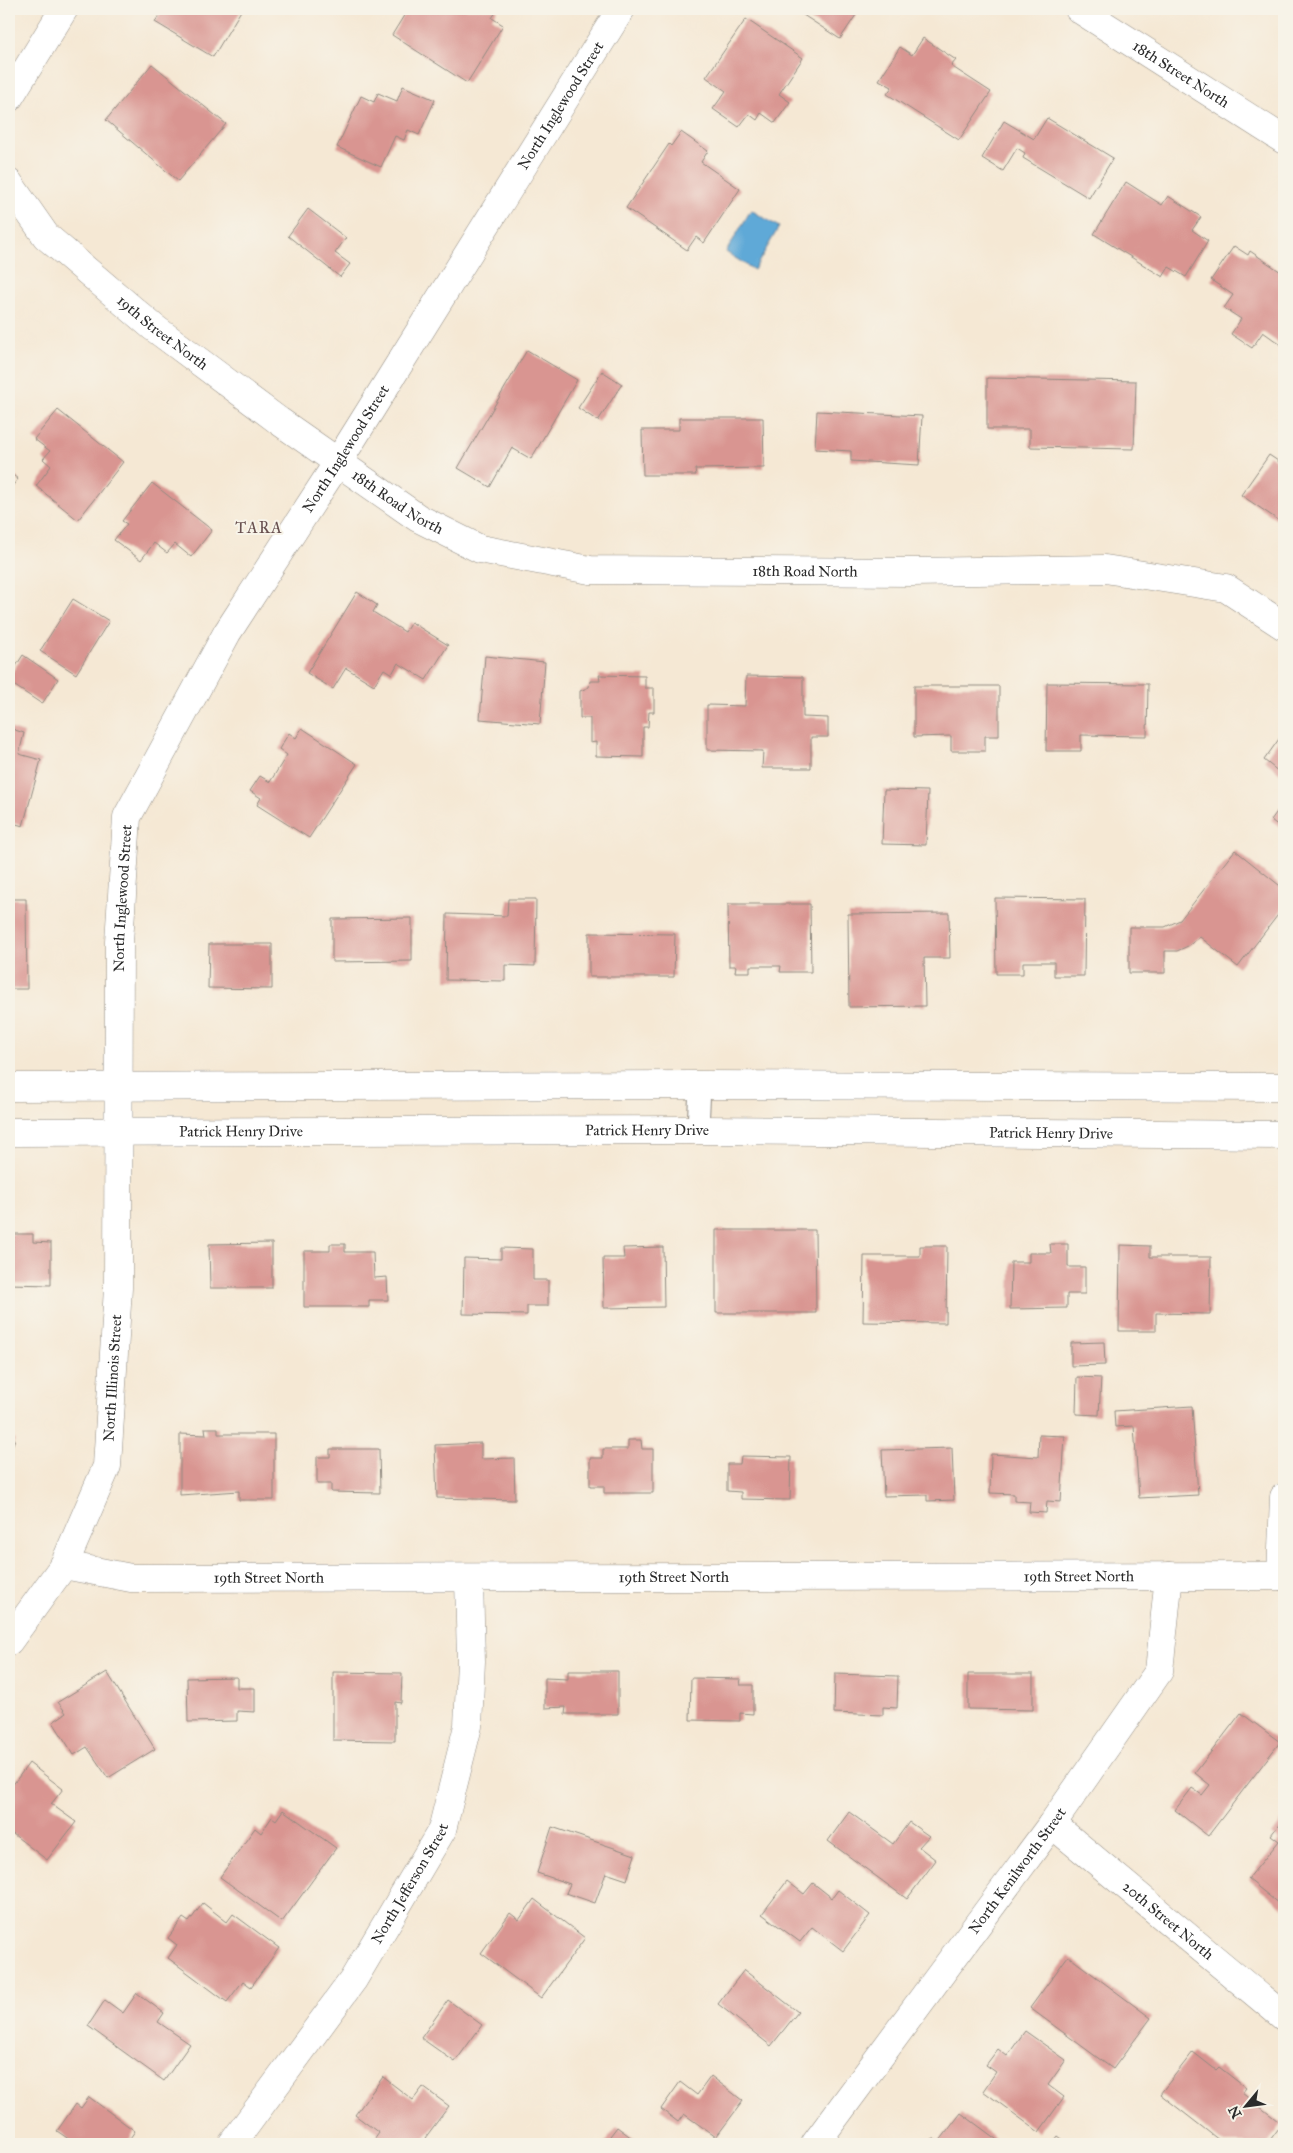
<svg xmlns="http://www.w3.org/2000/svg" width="1293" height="2153" viewBox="0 0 1293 2153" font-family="'IM FELL Great Primer',serif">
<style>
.water{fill:#5fa9d7;stroke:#456a81}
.building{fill:#d99591}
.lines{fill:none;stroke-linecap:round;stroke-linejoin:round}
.lane-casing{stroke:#908a80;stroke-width:23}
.street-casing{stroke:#908a80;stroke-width:29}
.secondary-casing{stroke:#908a80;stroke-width:29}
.lane{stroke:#fff;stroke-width:21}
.street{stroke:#fff;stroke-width:28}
.secondary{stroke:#fff;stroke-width:28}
.labels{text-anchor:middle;stroke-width:4;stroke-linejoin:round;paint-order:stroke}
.street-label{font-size:15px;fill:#2b2b2b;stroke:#f7f3e8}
.neighbourhood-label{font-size:16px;letter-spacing:1px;fill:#68504f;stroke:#f7f3e8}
</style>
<rect width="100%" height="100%" fill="#f7f3e8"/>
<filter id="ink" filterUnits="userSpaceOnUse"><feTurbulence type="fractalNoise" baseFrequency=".02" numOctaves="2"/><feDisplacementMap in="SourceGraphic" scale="10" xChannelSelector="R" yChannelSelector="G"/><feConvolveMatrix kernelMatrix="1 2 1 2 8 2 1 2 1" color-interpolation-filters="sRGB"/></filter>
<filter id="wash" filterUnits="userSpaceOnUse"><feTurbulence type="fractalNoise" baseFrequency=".0096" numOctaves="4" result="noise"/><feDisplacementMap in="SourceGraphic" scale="20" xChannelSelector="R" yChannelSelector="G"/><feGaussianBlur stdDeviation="1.12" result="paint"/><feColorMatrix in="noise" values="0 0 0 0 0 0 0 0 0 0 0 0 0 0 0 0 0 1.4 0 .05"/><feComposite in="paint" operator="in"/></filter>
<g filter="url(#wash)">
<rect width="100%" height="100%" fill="#f5e8d4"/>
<path class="water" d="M 751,210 L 779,227 L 754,270 L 726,252 Z"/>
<g id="blocks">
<path class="building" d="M 163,9 L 242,9 L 213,57 L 155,22 Z
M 408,9 L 498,9 L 492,18 L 503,25 L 467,83 L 392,35 Z
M 794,9 L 860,9 L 840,39 Z
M 746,19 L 803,58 L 779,94 L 790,102 L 775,123 L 761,113 L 757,120 L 749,114 L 739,127 L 713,109 L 726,91 L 706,77 Z
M 923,38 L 956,60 L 951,66 L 991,92 L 959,140 L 887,94 L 892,87 L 879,80 L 900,47 L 912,55 Z
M 152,64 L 226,124 L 178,181 L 106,120 Z
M 403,86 L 435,100 L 419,135 L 408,130 L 404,140 L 395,136 L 381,167 L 337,147 L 361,96 L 374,102 L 378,93 L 397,101 Z
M 1047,118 L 1113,158 L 1089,198 L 1023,158 L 1025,153 L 1017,148 L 1003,171 L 982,158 L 1004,121 L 1034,139 Z
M 681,132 L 708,151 L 701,162 L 740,189 L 704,243 L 696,237 L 687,250 L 626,208 L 669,144 L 671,146 Z
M 1126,182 L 1162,205 L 1168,196 L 1201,217 L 1192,230 L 1208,241 L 1186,277 L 1169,267 L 1163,277 L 1094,234 Z
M 308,209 L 346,238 L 335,253 L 350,264 L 340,277 L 288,236 Z
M 1234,246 L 1248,255 L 1250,251 L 1284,274 L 1284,347 L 1263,332 L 1252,348 L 1231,334 L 1241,319 L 1224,308 L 1233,295 L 1211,280 Z
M 527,350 L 577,380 L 531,459 L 512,448 L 490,487 L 458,468 Z
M 602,371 L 622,384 L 598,421 L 578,408 Z
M 987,378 L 1136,381 L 1134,449 L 1030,447 L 1030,429 L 987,429 Z
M 58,410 L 123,462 L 78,520 L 36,486 L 51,466 L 43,459 L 50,451 L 34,439 Z
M 817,411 L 922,416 L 919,465 L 851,461 L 851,451 L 815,449 Z
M 679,418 L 763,418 L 764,468 L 695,469 L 696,475 L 643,475 L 642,430 L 679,430 Z
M 1269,455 L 1284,465 L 1284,524 L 1241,495 Z
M 9,472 L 18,479 L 9,490 Z
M 152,483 L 212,530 L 191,557 L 175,544 L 167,553 L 154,543 L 141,560 L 114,540 L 127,524 L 122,521 Z
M 357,592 L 377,605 L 373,612 L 405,632 L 411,622 L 448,645 L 426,680 L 398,663 L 392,674 L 384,669 L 374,685 L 346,668 L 333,689 L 307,673 Z
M 73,599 L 109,621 L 76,674 L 40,651 Z
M 23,655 L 58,679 L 42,704 L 9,682 L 9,677 Z
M 485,656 L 545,662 L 540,724 L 480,719 Z
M 599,675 L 645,676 L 645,688 L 654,688 L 654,712 L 649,712 L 648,727 L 643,727 L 643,757 L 596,756 L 596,742 L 590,743 L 590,718 L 580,718 L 580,691 L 589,687 L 590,681 L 600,681 Z
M 746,676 L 803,677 L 803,717 L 828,718 L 828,737 L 811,737 L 811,768 L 762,768 L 763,751 L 707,750 L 707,705 L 745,706 Z
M 1047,683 L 1148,684 L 1147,736 L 1081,735 L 1081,751 L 1046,751 Z
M 914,686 L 999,686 L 999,736 L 985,736 L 985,751 L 951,751 L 951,736 L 914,737 Z
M 9,728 L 24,733 L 19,754 L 41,760 L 23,826 L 9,822 Z
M 302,728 L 357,764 L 309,838 L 257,805 L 261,798 L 250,791 L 260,776 L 270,782 L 287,755 L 279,749 L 289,733 L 296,738 Z
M 1284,732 L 1284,776 L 1264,760 Z
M 884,790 L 928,791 L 926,845 L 882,844 Z
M 1284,802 L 1284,830 L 1271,820 Z
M 1235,850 L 1284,889 L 1284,907 L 1238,967 L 1200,937 L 1188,946 L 1177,951 L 1165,951 L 1165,973 L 1129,973 L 1129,927 L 1165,927 L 1180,920 Z
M 995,898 L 1085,899 L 1084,976 L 1054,976 L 1054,962 L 1023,962 L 1023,974 L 996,974 Z
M 9,899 L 26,899 L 27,989 L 9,989 Z
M 508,899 L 536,899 L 535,966 L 505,965 L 505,981 L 446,980 L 447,914 L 507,916 Z
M 728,904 L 810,904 L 811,972 L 780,972 L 781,966 L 750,966 L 750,972 L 735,972 L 736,966 L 729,966 Z
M 949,913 L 950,958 L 924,958 L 925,1006 L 849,1007 L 848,914 Z
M 412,918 L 412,961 L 332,962 L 332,919 Z
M 589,933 L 675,934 L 674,977 L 589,977 Z
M 209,944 L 272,944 L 272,989 L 208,988 Z
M 716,1230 L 815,1230 L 816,1313 L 716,1313 Z
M 9,1234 L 33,1234 L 33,1242 L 51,1243 L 51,1285 L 9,1284 Z
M 272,1243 L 272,1288 L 210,1288 L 209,1244 Z
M 330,1244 L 345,1244 L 345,1252 L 373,1252 L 374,1278 L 387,1277 L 388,1300 L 369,1300 L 369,1307 L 304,1307 L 304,1251 L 330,1251 Z
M 1050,1244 L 1068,1244 L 1068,1267 L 1085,1267 L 1085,1294 L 1067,1294 L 1067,1308 L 1010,1309 L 1011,1262 L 1029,1262 L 1029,1253 L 1051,1253 Z
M 1120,1245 L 1150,1246 L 1150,1257 L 1211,1257 L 1210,1314 L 1156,1313 L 1156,1331 L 1119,1331 Z
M 920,1246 L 947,1246 L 946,1323 L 863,1322 L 864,1256 L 920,1256 Z
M 663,1247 L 664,1307 L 604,1308 L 603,1258 L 624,1258 L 623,1248 Z
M 501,1248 L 533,1249 L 533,1280 L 548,1280 L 548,1306 L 527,1306 L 527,1315 L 463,1314 L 464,1258 L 501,1259 Z
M 1104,1342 L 1105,1365 L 1071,1366 L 1071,1343 Z
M 1077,1377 L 1101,1378 L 1099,1415 L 1076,1414 Z
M 1192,1406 L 1198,1495 L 1139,1498 L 1134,1426 L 1115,1427 L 1114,1411 Z
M 205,1428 L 218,1428 L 218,1434 L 274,1434 L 274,1500 L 239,1500 L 239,1491 L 180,1495 L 180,1434 L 206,1435 Z
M 1039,1435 L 1065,1436 L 1061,1502 L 1047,1501 L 1046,1513 L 1029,1512 L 1030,1502 L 1014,1501 L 1014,1494 L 990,1493 L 991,1454 L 1038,1457 Z
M 9,1437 L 15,1439 L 9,1454 Z
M 628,1440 L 641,1440 L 642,1449 L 653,1449 L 653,1493 L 604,1493 L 604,1486 L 590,1486 L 590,1458 L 603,1458 L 603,1449 L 628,1449 Z
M 481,1443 L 481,1459 L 514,1458 L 515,1500 L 437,1498 L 435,1445 Z
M 952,1448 L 954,1500 L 927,1501 L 927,1495 L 884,1496 L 882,1450 Z
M 330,1449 L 379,1449 L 380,1493 L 331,1492 L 331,1484 L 317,1484 L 317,1457 L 330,1457 Z
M 741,1456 L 791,1457 L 790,1500 L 741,1499 L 741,1492 L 727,1491 L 727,1464 L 740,1464 Z
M 568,1671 L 618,1671 L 618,1714 L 565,1714 L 566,1707 L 545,1708 L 545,1678 L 568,1679 Z
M 107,1672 L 155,1749 L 108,1778 L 87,1747 L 74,1755 L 53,1722 L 66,1713 L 58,1702 Z
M 333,1672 L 402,1673 L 401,1703 L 395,1702 L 395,1741 L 333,1740 Z
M 835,1674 L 898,1676 L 897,1708 L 883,1707 L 883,1715 L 834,1713 Z
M 968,1674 L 1033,1674 L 1033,1710 L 968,1709 Z
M 237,1677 L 237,1688 L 255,1688 L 255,1712 L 237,1711 L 237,1721 L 188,1722 L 187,1678 Z
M 691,1678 L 741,1679 L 740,1685 L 753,1685 L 753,1714 L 740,1713 L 740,1721 L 690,1720 Z
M 1241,1713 L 1280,1742 L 1208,1836 L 1175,1810 L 1192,1788 L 1202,1795 L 1210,1785 L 1195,1773 Z
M 29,1763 L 63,1789 L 51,1804 L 76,1822 L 47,1860 L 9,1831 L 9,1790 Z
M 283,1810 L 336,1848 L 282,1922 L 220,1877 L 255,1828 L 261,1833 L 272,1817 L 276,1820 Z
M 849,1812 L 893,1844 L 909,1822 L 929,1836 L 919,1847 L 936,1860 L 907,1899 L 828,1841 Z
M 1284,1818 L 1284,1908 L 1248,1879 L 1279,1841 L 1271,1835 Z
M 552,1827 L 635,1855 L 627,1880 L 606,1873 L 595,1903 L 566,1893 L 570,1884 L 537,1873 Z
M 787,1881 L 804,1894 L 813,1883 L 832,1898 L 838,1890 L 870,1915 L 843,1951 L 812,1927 L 800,1942 L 762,1914 Z
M 534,1899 L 585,1938 L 541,1998 L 481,1953 L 510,1913 L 519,1920 Z
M 203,1903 L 227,1922 L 233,1914 L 279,1948 L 251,1987 L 243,1981 L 227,2002 L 168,1958 L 177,1945 L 168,1938 L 183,1918 L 189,1922 Z
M 1068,1956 L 1151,2018 L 1113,2069 L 1030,2008 Z
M 744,1970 L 798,2012 L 771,2046 L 718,2004 Z
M 137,1993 L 164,2013 L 158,2022 L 190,2044 L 164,2081 L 88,2026 L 105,2000 L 123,2013 Z
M 448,2000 L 482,2025 L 455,2062 L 421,2038 Z
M 1025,2031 L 1066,2060 L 1048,2085 L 1064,2097 L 1039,2132 L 983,2091 L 996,2072 L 986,2065 L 998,2049 L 1007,2056 Z
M 1193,2052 L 1216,2070 L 1219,2067 L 1246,2088 L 1242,2093 L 1282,2124 L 1267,2144 L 1224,2144 L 1160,2094 Z
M 711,2076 L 743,2101 L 716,2137 L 684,2114 L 678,2122 L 661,2109 L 680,2082 L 697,2095 Z
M 383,2077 L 413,2100 L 423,2087 L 449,2106 L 425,2138 L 434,2144 L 380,2144 L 374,2140 L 379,2133 L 355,2115 Z
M 89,2097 L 135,2131 L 126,2144 L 76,2144 L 57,2131 L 76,2104 L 81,2108 Z
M 961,2113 L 1000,2142 L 998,2144 L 928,2144 L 933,2138 L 939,2142 Z
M 617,2127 L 640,2144 L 604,2144 Z
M 1058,2136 L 1069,2144 L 1052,2144 Z"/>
</g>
</g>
<g filter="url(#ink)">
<use href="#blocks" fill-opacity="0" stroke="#908a80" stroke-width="1"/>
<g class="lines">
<g class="lane-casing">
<path id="lane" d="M 698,1130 L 700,1085"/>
</g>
<g class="street-casing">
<g id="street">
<path id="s1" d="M 1079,9 L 1284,140"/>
<path d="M 9,98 L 64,9"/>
<path id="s2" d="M 9,183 L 46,236 L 153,327 L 279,421 L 418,518 L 480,549 L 590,570 L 913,572 L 1105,569 L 1226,588 L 1284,626"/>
<path id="s3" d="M 64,1565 L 131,1578 L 1284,1576"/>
<path d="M 1281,1576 L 1284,1497"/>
<path id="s4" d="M 9,1641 L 64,1565 L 107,1466 L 118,1288 L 119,942 L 127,817 L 227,633 L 338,462 L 621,9"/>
<path id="s5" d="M 1052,1824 L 1284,2017"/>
<path id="s6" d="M 232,2144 L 353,1980 L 442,1830 L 468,1726 L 471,1661 L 469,1579"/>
<path id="s7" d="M 815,2144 L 1052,1824 L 1159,1671 L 1169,1576"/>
</g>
</g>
<g class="secondary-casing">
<g id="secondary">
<path d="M 9,1087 L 700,1085 L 1284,1087"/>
<path id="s8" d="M 9,1132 L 698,1130 L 1284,1135"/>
</g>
</g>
<use href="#lane" class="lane"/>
<use href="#street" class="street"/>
<use href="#secondary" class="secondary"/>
</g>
</g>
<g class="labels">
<g class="street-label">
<text dy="5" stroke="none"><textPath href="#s1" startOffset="121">18th Street North</textPath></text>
<text dy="5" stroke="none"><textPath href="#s4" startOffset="1685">North Inglewood Street</textPath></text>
<text dy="5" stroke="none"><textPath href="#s2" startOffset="216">19th Street North</textPath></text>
<text dy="5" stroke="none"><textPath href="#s4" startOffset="1280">North Inglewood Street</textPath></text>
<text dy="5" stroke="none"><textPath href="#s2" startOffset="506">18th Road North</textPath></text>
<text dy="5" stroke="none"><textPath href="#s2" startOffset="928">18th Road North</textPath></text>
<text dy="5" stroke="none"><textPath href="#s4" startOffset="770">North Inglewood Street</textPath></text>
<text dy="5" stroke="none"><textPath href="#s8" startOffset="638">Patrick Henry Drive</textPath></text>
<text dy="5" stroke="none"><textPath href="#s8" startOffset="232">Patrick Henry Drive</textPath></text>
<text dy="5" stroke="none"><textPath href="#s8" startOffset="1042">Patrick Henry Drive</textPath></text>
<text dy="5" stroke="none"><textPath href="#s4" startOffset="290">North Illinois Street</textPath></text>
<text dy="5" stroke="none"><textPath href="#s3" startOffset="1016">19th Street North</textPath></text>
<text dy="5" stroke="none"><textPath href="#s3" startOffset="611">19th Street North</textPath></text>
<text dy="5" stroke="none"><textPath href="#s3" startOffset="206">19th Street North</textPath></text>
<text dy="5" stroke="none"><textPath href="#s7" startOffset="340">North Kenilworth Street</textPath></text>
<text dy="5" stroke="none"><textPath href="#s6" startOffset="316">North Jefferson Street</textPath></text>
<text dy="5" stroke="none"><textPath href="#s5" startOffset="151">20th Street North</textPath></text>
</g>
<g class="neighbourhood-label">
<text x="259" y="533">TARA</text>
</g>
</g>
<rect width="1293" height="2153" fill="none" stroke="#f7f3e8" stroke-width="30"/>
<g transform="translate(1246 2106) rotate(241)" stroke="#f7f3e8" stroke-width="4" paint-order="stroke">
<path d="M0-4L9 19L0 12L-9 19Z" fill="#2b2b2b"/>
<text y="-8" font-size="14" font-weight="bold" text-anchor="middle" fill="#2b2b2b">N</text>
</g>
</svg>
